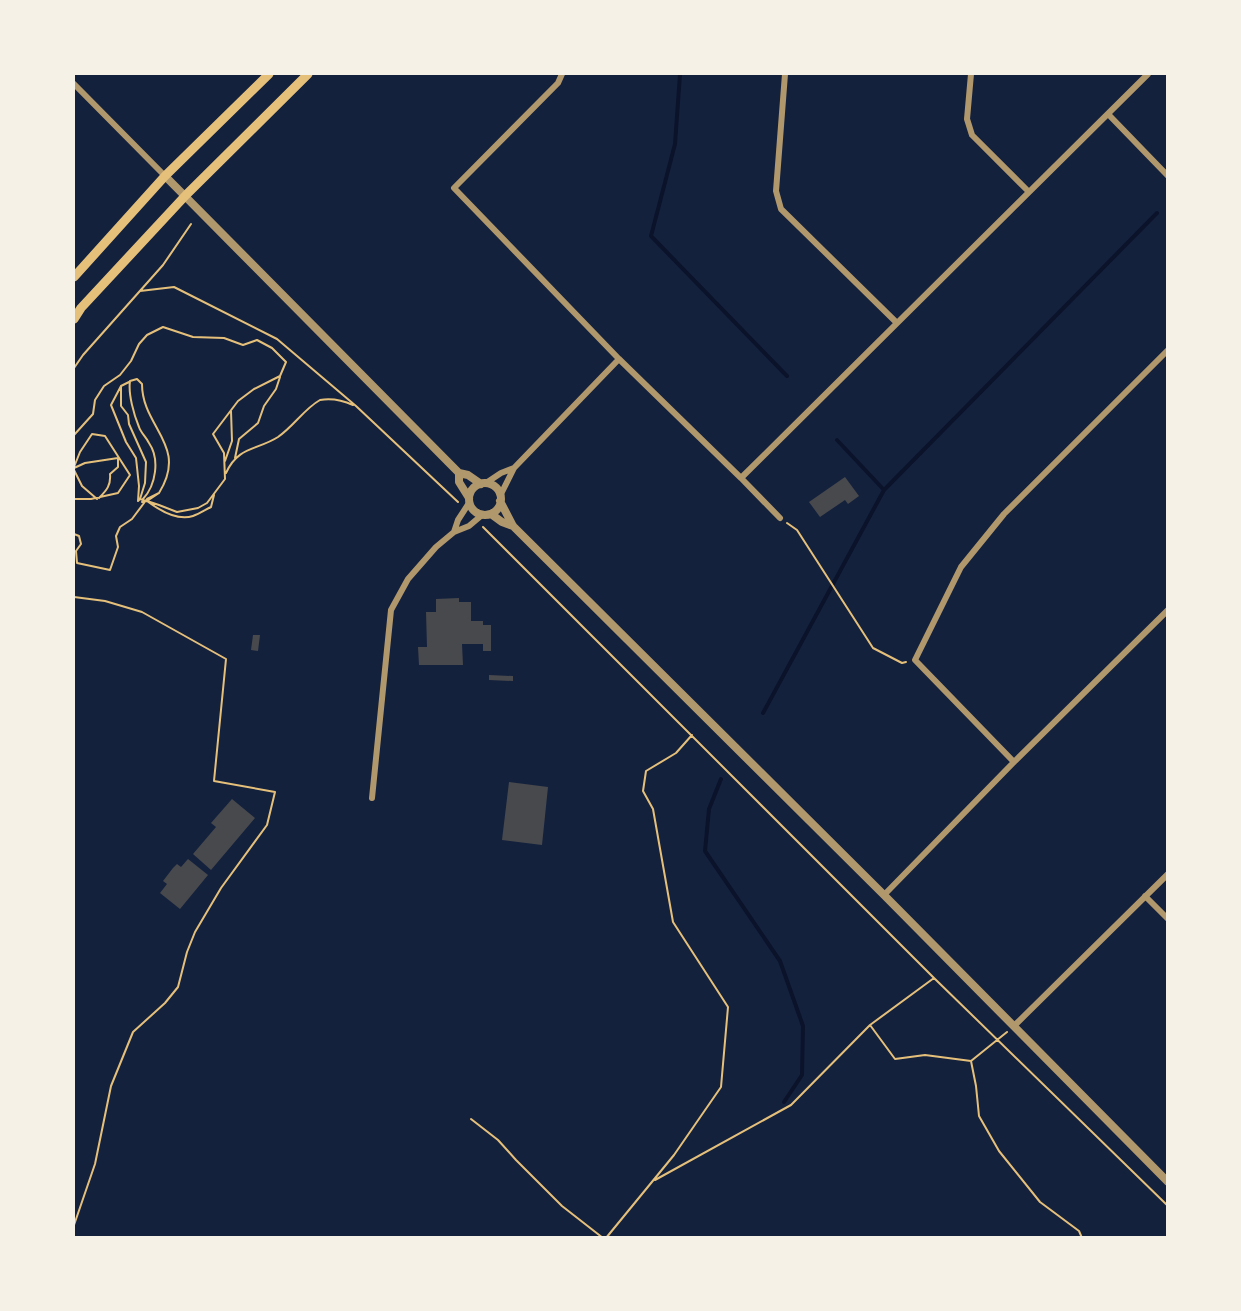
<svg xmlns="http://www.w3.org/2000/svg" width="1241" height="1311" viewBox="0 0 1241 1311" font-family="'Source Serif 4',serif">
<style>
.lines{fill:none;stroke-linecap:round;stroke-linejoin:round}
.stream{stroke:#0b132b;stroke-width:4}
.building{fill:#48494c}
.path{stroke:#e5c07b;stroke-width:2}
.minor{stroke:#b1986c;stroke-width:6}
.tertiary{stroke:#b1986c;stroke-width:8}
.primary{stroke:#e5c07b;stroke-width:9}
</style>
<rect width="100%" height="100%" fill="#14213d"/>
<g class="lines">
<path class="stream" d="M 680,74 L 675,144 L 651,236 L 787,376
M 837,440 L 884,490
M 763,713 L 884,490 L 1157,213
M 721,779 L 709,809 L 705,851 L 780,961 L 803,1026 L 802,1075 L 784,1102"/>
</g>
<path class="building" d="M 845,477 L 859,496 L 848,504 L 845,500 L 820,517 L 809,502 Z
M 459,598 L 459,602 L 471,602 L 471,621 L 483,621 L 483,625 L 491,625 L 491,651 L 483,651 L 483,644 L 462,644 L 463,665 L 419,665 L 418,647 L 427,647 L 426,612 L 436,612 L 436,599 Z
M 253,635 L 260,635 L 258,651 L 251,650 Z
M 489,675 L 513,676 L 513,681 L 489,680 Z
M 509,782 L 548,787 L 542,845 L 502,840 Z
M 232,799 L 255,818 L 211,870 L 193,854 L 216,827 L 211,823 Z
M 188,859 L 208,875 L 180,909 L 160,893 L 167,884 L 163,881 L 173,868 L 177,864 L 181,867 Z"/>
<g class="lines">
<path class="path" d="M 140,291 L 174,287 L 277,339 L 356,406 L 458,502
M 74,368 L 83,355 L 163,265 L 191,224
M 129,382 L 121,386 L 121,406 L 128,415 L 129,424 L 146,462 L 145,483 L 140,499
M 74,435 L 93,414 L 95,400 L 104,386 L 120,375 L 131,361 L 139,344 L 147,335 L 163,327 L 193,337 L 224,338 L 243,345 L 257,340 L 272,348 L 286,362 L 280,376 L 254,389 L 238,401 L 213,434 L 224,453 L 225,479 L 207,503 L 198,508 L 177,512 L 159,505 L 147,501 L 142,502 L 146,501 L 140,499 L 138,501 L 139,486 L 136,458 L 126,442 L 111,405 L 121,386
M 235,458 L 239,439 L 258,423 L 264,406 L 276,389 L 280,377
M 225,461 L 232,441 L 231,411
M 74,467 L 80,452 L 92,434 L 105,436 L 130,475 L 118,493 L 91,499 L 74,499
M 74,468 L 85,463 L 118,458 L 118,467 L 110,474 C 111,485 107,490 99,498
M 74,470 L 82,486 L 97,499
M 226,473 C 238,446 258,450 278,437 C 294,426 304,409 320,400 C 332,398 342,400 353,405
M 143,499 C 156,485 160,459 149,443 C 146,437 141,433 139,427 C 134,415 128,394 130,381 L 137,379 L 142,384 C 142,428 189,445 159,493
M 787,523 L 797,530 L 873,648 L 902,663 L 906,662
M 483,527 L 934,978 L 1168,1206
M 74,534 L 79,536 L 81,544 L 76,551 L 77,563 L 110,570 L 118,547 L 116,536 L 120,527 L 132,519 L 147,499 L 159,493 L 147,501 C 159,510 178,521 193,516 C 199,514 205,510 211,507 L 214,495
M 74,597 L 105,601 L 142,612 L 226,659 L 214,781 L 275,792 L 267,825 L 221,888 L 195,932 L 187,952 L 178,987 L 165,1003 L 133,1032 L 111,1086 L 95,1164 L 74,1225
M 870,1025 L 895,1059 L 925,1055 L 971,1061 L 1007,1032
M 971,1061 L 976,1086 L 979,1116 L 999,1151 L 1040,1202 L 1079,1231 L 1082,1238
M 471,1119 L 498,1140 L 516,1160 L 562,1206 L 603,1238
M 655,1180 L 791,1105 L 870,1025 L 934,978
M 606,1238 L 674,1155 L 721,1087 L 728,1007 L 673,922 L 653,809 L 643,791 L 646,771 L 676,753 L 692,735"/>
<path class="minor" d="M 562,74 L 558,83 L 454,188 L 619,359 L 741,478 L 780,518
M 785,74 L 776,191 L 781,209 L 897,323
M 971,74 L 967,119 L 972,135 L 1028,191
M 74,84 L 165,176
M 1108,114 L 1168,176
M 741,478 L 1148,74
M 486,483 L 501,473 L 514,468
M 500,496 L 514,468 L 619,359
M 454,532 L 458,520 L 469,503
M 1014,762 L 915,660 L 961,567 L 1004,514 L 1168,350
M 372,798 L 391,610 L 408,579 L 436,547 L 454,532 L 469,526 L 482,515
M 884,895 L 1014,762 L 1168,610
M 1145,896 L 1168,919
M 1014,1026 L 1168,874"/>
<path class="tertiary" d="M 165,176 L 459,473 L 468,475 L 481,484
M 459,473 L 459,482 L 469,498
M469 499a16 16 0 1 1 32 0a16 16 0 1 1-32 0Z
M 500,501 L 513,526 L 884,895 L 1168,1182
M 491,514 L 502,522 L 513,526"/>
<path class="primary" d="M 74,277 L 165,176 L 269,74
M 74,319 L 81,308 L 186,195 L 308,74"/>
</g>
<rect width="1241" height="1311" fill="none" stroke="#f6f1e7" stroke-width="150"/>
</svg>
